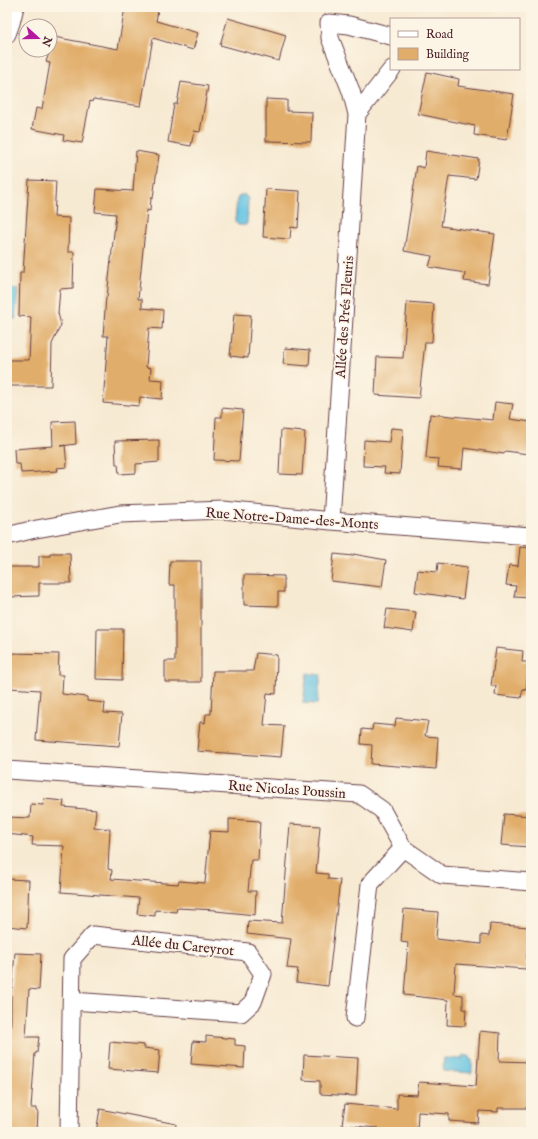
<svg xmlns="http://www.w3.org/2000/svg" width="538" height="1139" viewBox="0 0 538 1139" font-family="'IM FELL English',serif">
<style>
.water{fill:#63c3e2;stroke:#567186}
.building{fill:#e1ad6a}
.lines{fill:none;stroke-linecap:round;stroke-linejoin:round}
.minor-casing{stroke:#643d44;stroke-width:19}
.minor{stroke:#fff;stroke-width:17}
.labels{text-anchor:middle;stroke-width:3.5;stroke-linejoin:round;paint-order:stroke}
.street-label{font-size:14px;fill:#4a1f2b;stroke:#fcf5e5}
</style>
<rect width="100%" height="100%" fill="#fcf5e5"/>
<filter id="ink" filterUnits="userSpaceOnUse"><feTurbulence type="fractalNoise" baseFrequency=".025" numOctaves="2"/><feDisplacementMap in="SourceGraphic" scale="8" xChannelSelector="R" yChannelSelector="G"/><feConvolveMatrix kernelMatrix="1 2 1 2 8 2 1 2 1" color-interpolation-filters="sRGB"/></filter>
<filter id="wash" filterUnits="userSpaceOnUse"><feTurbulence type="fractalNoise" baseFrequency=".012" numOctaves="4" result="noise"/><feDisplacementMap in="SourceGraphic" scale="16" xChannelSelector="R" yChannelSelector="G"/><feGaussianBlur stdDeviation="0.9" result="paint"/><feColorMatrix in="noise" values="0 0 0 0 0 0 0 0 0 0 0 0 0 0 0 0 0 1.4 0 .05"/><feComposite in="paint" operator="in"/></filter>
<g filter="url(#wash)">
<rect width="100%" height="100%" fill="#f7ead3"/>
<path class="water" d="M 240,195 L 245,195 L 248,199 L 247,223 L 246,225 L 238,225 L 235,222 L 237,199 Z
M 7,288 L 18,289 L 15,319 L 7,319 Z
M 307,673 L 321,675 L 317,704 L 303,703 Z
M 463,1055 L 469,1056 L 469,1059 L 472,1060 L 472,1073 L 443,1071 L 444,1058 L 462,1059 Z"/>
<g id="blocks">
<path class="building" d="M 125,7 L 136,7 L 158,11 L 156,21 L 198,33 L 193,50 L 153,38 L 141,106 L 93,99 L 92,102 L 90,101 L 82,143 L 63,140 L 64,135 L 32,129 L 36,108 L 42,109 L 50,63 L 46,62 L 54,37 L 118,49 Z
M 228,18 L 286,35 L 279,61 L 220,45 Z
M 427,72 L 459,79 L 458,86 L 514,94 L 507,140 L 474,135 L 475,126 L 418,114 Z
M 181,82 L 208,86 L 200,132 L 194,131 L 191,146 L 168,142 L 174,104 L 177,104 Z
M 266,99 L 287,100 L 287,111 L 312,112 L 311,142 L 266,141 Z
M 136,151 L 159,155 L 153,198 L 151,198 L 150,211 L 147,210 L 138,299 L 142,299 L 142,308 L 163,310 L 162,329 L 149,328 L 146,367 L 151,368 L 150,379 L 163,380 L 162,399 L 140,397 L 139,406 L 103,403 L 108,336 L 103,336 L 106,297 L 107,297 L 116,214 L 95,212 L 97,189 L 133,191 Z
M 426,151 L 479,159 L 476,179 L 449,176 L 441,226 L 495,234 L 488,284 L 464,281 L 465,273 L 429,267 L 432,256 L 404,251 L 417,166 L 424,168 Z
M 29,180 L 56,181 L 54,217 L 69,218 L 68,252 L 74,252 L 73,288 L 60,289 L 58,313 L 61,325 L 52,344 L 51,386 L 7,386 L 7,360 L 29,360 L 31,317 L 19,316 L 20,273 L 23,273 Z
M 266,189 L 300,191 L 298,228 L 291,227 L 290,239 L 263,237 Z
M 407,302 L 434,304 L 432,342 L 425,342 L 419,398 L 375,395 L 377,357 L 403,358 Z
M 234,314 L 251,315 L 248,358 L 230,356 Z
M 285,348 L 310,350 L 309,366 L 283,364 Z
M 495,402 L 513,404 L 510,419 L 531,422 L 531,439 L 529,454 L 505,451 L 504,454 L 464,448 L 462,469 L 438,467 L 439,459 L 426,458 L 430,414 L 493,420 Z
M 222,408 L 243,410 L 239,461 L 214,460 L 216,417 L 222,417 Z
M 75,421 L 76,444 L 61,446 L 65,445 L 67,467 L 57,468 L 58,471 L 21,473 L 20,464 L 15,464 L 14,449 L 53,446 L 52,422 Z
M 391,428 L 403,429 L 400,474 L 384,473 L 385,467 L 363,466 L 364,440 L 389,442 Z
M 281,430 L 305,432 L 302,475 L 279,474 Z
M 159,440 L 159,462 L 136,464 L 136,473 L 119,474 L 118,464 L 116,464 L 115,441 Z
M 520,547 L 531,548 L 531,598 L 514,597 L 516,586 L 506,585 L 509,565 L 518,566 Z
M 50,553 L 70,553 L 71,583 L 39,583 L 39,596 L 7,597 L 7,567 L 39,567 L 39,556 L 50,556 Z
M 334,554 L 353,556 L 353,554 L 386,560 L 382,587 L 331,581 Z
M 170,561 L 201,561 L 201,682 L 165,682 L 165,661 L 175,661 L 175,585 L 169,585 Z
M 438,563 L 467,567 L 463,599 L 415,592 L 418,570 L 437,572 Z
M 244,575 L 284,576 L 284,592 L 278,592 L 278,606 L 244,605 Z
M 387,609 L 416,612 L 413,632 L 384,628 Z
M 97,629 L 123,629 L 122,680 L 96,679 Z
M 496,648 L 523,651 L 522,662 L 529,662 L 526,690 L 523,689 L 521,698 L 495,695 L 496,686 L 491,686 Z
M 9,653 L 59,654 L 58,675 L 63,675 L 62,694 L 87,697 L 87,701 L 105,703 L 104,713 L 122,714 L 119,746 L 36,740 L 40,690 L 9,688 Z
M 256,653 L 277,655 L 276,694 L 267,693 L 264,725 L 284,726 L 281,757 L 197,751 L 200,722 L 205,723 L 206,714 L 211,714 L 213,671 L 253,671 Z
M 396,718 L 428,721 L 425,736 L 438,737 L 436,769 L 371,764 L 372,745 L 361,744 L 362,729 L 372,730 L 373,724 L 395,726 Z
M 44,799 L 64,801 L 63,807 L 96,810 L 94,827 L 110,829 L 108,869 L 112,870 L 111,879 L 178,884 L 179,881 L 205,883 L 210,831 L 229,832 L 229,819 L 260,821 L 258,860 L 251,860 L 248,891 L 256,891 L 255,915 L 216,911 L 216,910 L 177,908 L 176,912 L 155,910 L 155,916 L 137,914 L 139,898 L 61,892 L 64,846 L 32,845 L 33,837 L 7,834 L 7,817 L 30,818 L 31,804 L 43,805 Z
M 504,814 L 531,816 L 531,847 L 501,845 Z
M 290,824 L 320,826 L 316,873 L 328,874 L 328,879 L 340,880 L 328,986 L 296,982 L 298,969 L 287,968 L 291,939 L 247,934 L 248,921 L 282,923 Z
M 7,879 L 29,880 L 27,928 L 7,926 Z
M 404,909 L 438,912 L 436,939 L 481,944 L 481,935 L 489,936 L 490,924 L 529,927 L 526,969 L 456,964 L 454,994 L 463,995 L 463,1009 L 466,1009 L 465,1026 L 447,1025 L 448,1000 L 404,995 L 408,943 L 401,942 Z
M 15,953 L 41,954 L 39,990 L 29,989 L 26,1037 L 39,1037 L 37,1053 L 35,1053 L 31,1108 L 36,1108 L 36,1111 L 38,1111 L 37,1132 L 7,1132 L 7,1091 L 11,1019 L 11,988 L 12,988 Z
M 480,1031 L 500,1033 L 499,1061 L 531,1062 L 531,1108 L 498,1108 L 498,1112 L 479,1111 L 478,1123 L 449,1121 L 449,1114 L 418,1112 L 417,1132 L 378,1132 L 378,1128 L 342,1125 L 345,1104 L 397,1109 L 397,1094 L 417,1095 L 419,1082 L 476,1086 Z
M 206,1036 L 235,1039 L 235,1045 L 245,1046 L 244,1068 L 191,1064 L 193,1041 L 206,1042 Z
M 110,1042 L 144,1045 L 144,1048 L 160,1050 L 158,1073 L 108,1069 Z
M 304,1055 L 358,1058 L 356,1096 L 320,1094 L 320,1081 L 303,1080 Z
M 100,1109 L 176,1124 L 175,1132 L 96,1132 Z"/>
</g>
</g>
<g filter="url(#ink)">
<use href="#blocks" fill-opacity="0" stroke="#643d44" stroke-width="1"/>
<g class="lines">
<g class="minor-casing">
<path id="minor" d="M 7,34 L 11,23 L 15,7
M 357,114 L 392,69
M 331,521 L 357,114 L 351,91 L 330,38 L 329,23 L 349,25 L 391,36
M 7,536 L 31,530 L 120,514 L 223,510 L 331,521 L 531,536
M 7,770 L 359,794 L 382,810 L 403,848 L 442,875 L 531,882
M 355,1018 L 370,884 L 403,848
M 69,1132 L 72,959 L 93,935 L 248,952 L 263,974 L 253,1002 L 241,1013 L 72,1001"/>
</g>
<use href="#minor" class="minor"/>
</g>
</g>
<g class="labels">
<g class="street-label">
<text transform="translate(344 317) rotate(-86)" y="5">Allée des Prés Fleuris</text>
<text transform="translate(292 518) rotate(4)" y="5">Rue Notre-Dame-des-Monts</text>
<text transform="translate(287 789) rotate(4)" y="5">Rue Nicolas Poussin</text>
<text transform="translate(183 945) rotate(6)" y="5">Allée du Careyrot</text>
</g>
</g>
<rect width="538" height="1139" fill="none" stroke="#fcf5e5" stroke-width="24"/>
<rect x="390" y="18" width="130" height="52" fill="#fcf5e5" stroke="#b59f9b"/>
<rect x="398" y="31" width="20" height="6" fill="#ffffff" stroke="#b59f9b"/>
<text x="426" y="38" font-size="12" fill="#4a1f2b">Road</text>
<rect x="398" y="48" width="20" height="12" fill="#e1ad6a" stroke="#b59f9b"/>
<text x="426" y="58" font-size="12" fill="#4a1f2b">Building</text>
<g transform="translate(38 38) rotate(111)"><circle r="19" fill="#fcf5e5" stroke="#b59f9b"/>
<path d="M0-3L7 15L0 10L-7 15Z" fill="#b5179e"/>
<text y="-6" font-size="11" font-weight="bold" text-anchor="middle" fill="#4a1f2b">N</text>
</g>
</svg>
